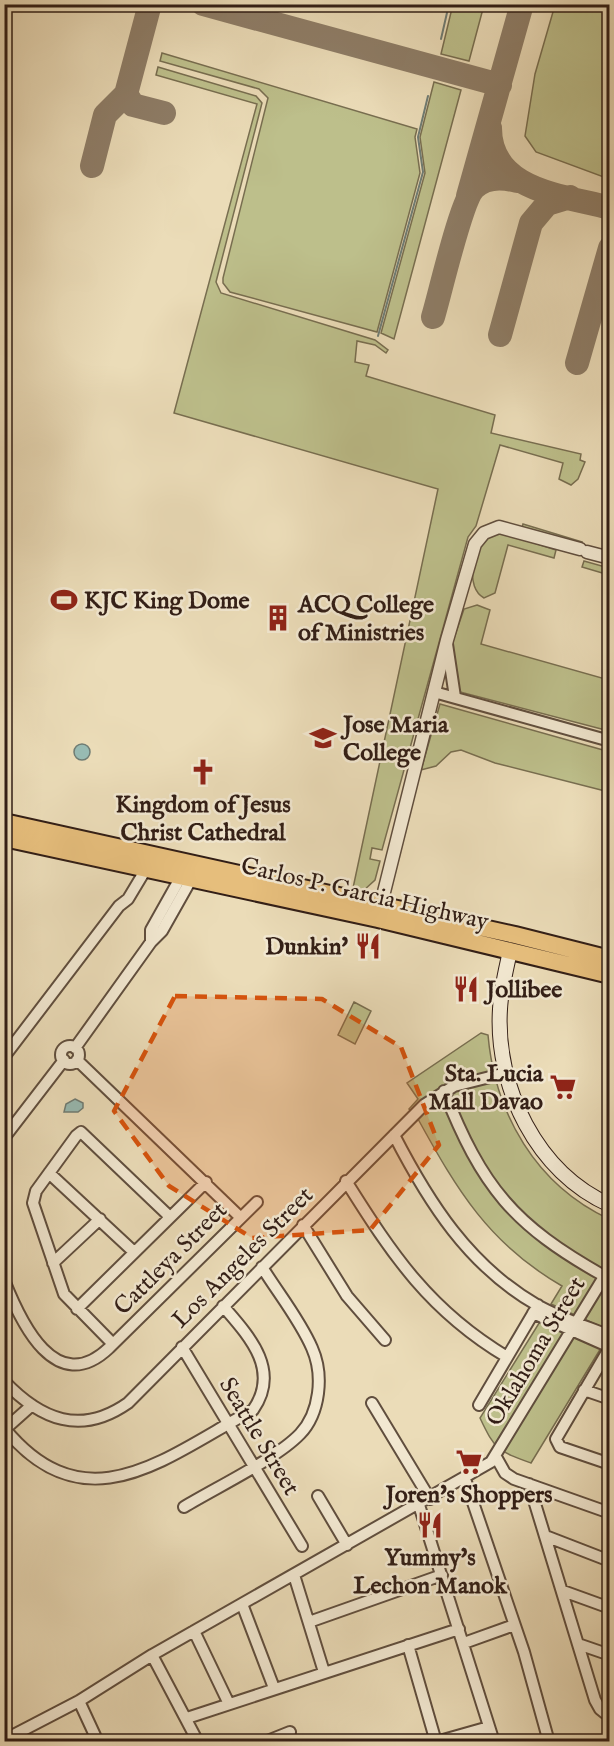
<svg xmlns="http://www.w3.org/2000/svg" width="614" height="1746" viewBox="0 0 614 1746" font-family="'IM FELL English',serif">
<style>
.green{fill:#bdbf8b;stroke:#786e50;stroke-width:1.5}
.water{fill:#98bbb3;stroke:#6f7c74;stroke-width:1.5}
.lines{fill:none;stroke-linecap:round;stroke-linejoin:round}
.stream{stroke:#6f7c74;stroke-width:2}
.taxiway{stroke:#8e7d67;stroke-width:24}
.minor-casing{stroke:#604e3e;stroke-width:14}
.tertiary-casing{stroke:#604e3e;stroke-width:15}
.secondary-casing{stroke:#321e16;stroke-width:16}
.trunk-casing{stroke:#321e16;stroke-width:20}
.minor{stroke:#f2e8d1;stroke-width:10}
.tertiary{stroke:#f2e8d1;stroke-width:12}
.secondary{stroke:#f2e8d1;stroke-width:14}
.trunk{stroke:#e6be7c;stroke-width:16}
.marked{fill:#d6530d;fill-opacity:0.2;stroke:#d6530d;stroke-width:4.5;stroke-dasharray:12 8;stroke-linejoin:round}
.labels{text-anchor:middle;stroke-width:5;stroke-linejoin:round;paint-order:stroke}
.poi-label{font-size:24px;font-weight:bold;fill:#321e16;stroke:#f2e8d1;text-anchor:start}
.street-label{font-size:24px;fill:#321e16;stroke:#f2e8d1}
</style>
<rect width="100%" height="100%" fill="#ebdcb8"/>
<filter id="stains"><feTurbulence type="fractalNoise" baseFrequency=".00333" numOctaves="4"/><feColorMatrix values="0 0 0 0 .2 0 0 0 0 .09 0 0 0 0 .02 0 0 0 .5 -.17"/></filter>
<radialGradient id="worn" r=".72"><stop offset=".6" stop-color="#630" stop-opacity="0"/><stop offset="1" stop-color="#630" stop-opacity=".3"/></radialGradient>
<path class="green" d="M 453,4 L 484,5 L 469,61 L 441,54 Z
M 555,5 L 609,5 L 609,179 L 536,152 L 525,136 L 535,74 Z
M 162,53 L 417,129 L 415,137 L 420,173 L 377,332 L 230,292 L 223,283 L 223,278 L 268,98 L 259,89 L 160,61 Z
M 158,67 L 256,96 L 262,103 L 216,282 L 221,293 L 375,340 L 388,350 L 386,353 L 375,345 L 357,341 L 355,362 L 369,365 L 366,376 L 495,415 L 491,433 L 581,454 L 580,460 L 585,462 L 578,479 L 571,485 L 559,479 L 563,463 L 500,445 L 476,526 L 468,537 L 382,850 L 372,848 L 370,859 L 380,861 L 375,880 L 363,891 L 353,888 L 438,489 L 174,413 L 257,104 L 156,75 Z
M 434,82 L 461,90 L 394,339 L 381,333 L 425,173 L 420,137 Z
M 523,524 L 582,542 L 580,545 L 522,528 Z
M 500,532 L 556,550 L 554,558 L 508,545 L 495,593 L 484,598 C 465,588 472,550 487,538 C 490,535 496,534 500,532 Z
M 584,561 L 609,568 L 609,575 L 582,567 Z
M 477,605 L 490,610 L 481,644 L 609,680 L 609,731 L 460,692 L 451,647 L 464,609 Z
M 440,704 L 603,750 L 609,755 L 609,792 L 495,763 L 461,750 L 451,752 L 436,766 L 421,770 Z
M 354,1002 L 371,1011 L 355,1044 L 338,1035 Z
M 481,1033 L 488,1035 C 495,1114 536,1185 609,1219 L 609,1330 L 586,1320 L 576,1336 L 601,1348 L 531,1463 C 498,1451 495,1450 480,1418 L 541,1320 L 563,1331 L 573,1314 L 551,1304 L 562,1286 C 489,1244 457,1190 418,1119 L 409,1109 L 418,1099 L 407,1083 Z"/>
<path class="water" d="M74 752a8 8 0 1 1 16 0a8 8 0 1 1-16 0Z
M 75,1099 L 83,1103 L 83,1108 L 78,1112 L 64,1112 L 66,1104 Z"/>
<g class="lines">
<path class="stream" d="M 441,39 L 449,4
M 378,336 L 423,172 L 418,137 L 428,96"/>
<path class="taxiway" d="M 203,4 L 500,85
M 126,94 L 133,105 L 164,113
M 490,128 C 490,191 563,195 610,208
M 92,166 L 105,115 L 126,94 L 150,4
M 468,196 L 522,4
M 433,317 C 440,294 461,201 474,188 C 486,176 502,177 517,181
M 500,335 L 531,223 L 547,204 L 570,197
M 577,363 L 610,248"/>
<g class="minor-casing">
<path id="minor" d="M 447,644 L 455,697
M 434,692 L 610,741
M 151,942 L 151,930 L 183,873
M61 1055a9 9 0 1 1 18 0a9 9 0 1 1-18 0Z
M 75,1048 L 151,942 L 162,931 L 193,876
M 4,1057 L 119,906 L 128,899 L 146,869
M 77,1060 L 240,1217
M 444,1091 C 482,1187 513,1225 604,1276
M 394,1135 C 429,1203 469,1266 537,1305 C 560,1318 585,1326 610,1336
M 4,1138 L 64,1060
M 49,1173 L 134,1252
M 346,1181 C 393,1256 430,1311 507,1357
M 303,1225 L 347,1296 L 385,1340
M 53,1263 L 100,1219
M 4,1280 C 21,1323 56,1398 109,1348 L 257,1202
M 77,1309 L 206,1182
M 533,1313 L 610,1347
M 113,1344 L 64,1294 L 33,1203 L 36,1191 L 76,1136 L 81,1132 L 169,1216
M 182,1347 L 302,1546
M 610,1347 L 556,1439 L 560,1447 L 610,1464
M 4,1381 C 41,1420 81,1436 128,1403 L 424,1105 L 454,1086 L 506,1073
M 584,1390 L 610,1399
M 372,1403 L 430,1499
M 479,1405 L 538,1305
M 5,1429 C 87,1528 167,1456 253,1410 C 281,1370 249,1336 223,1306
M 4,1430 L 32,1405
M 496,1457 L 505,1473 L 514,1479 L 610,1513
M 465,1479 L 524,1652 L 549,1742
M 529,1484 L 595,1700 L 600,1709 L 610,1717
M 318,1496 L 347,1545
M 419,1505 L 494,1742
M 184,1507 C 215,1488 276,1459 300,1434 C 320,1413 324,1375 312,1348 C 300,1320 278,1293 262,1267
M 548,1537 L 610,1561
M 294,1575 L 324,1672
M 563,1591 L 610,1608
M 242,1604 L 274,1688
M 309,1622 L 442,1575
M 194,1631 L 229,1704
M 464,1643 L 514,1625
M 408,1645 L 436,1742
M 581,1645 L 610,1655
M 152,1655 L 198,1742
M 79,1701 L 98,1742
M 187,1718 L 459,1629
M 4,1740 L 79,1701 L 152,1655 L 491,1462 L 610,1267
M 265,1742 L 290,1732
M 436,1742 L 489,1727"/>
</g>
<g class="tertiary-casing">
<path id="tertiary" d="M 587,552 L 610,558
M 379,912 L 447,640 L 475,544 L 484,533 L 499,527 L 580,549"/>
</g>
<g class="secondary-casing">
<path id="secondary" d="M 510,951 C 506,970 501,989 500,1009 C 495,1087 537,1173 610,1205"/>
</g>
<g class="trunk-casing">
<path id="trunk" d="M 4,822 L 515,935 L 610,959
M 4,838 L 378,919 L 610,975"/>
</g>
<use href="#minor" class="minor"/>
<use href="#tertiary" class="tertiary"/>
<use href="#secondary" class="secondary"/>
<use href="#trunk" class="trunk"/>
</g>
<path class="marked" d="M 175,996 L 322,999 L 401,1047 L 439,1145 L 370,1230 L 252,1238 L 169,1186 L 114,1111 Z"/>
<defs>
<g id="stadium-bare" transform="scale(2.07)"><path d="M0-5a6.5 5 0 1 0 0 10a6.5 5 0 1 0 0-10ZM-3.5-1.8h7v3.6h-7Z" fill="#8f2418" stroke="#f2e8d1" stroke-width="2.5" paint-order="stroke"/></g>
<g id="building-bare" transform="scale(2.07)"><path d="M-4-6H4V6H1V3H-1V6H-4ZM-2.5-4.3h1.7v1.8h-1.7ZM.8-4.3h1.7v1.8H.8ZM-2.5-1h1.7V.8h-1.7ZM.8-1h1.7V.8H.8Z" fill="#8f2418" stroke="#f2e8d1" stroke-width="2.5" paint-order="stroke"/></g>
<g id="university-bare" transform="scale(2.07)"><path d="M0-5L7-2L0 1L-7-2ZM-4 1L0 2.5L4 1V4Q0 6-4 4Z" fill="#8f2418" stroke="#f2e8d1" stroke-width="2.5" paint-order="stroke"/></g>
<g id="church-bare" transform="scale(2.07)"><path d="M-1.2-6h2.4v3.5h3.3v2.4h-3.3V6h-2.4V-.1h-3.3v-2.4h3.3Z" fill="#8f2418" stroke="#f2e8d1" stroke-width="2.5" paint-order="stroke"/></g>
<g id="restaurant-bare" transform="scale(2.07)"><path d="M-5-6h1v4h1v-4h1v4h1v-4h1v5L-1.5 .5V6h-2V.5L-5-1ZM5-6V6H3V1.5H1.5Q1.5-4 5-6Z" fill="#8f2418" stroke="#f2e8d1" stroke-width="2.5" paint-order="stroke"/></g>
<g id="supermarket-bare" transform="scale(2.07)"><path d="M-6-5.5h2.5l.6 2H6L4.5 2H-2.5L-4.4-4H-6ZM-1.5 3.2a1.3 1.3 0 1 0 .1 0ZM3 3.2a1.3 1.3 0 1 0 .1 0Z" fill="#8f2418" stroke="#f2e8d1" stroke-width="2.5" paint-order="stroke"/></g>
</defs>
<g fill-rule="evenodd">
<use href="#stadium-bare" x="64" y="600"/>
<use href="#building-bare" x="278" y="618"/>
<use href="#university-bare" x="323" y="738"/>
<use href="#church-bare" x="203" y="772"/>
<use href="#restaurant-bare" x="368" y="946"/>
<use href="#restaurant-bare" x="466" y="989"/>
<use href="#supermarket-bare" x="563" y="1087"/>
<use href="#supermarket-bare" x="469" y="1462"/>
<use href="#restaurant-bare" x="430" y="1525"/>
</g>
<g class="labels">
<g class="poi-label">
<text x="84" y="608">KJC King Dome</text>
<text x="298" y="612">ACQ College<tspan x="298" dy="28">of Ministries</tspan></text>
<text x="343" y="732">Jose Maria<tspan x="343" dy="28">College</tspan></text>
<text x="203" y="812" text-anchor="middle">Kingdom of Jesus<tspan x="203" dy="28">Christ Cathedral</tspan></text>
<text x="348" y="954" text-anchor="end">Dunkin'</text>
<text x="486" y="997">Jollibee</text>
<text x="543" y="1081" text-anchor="end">Sta. Lucia<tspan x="543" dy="28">Mall Davao</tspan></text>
<text x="469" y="1502" text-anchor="middle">Joren's Shoppers</text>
<text x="430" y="1565" text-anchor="middle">Yummy's<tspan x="430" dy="28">Lechon Manok</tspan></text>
</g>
<g class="street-label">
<text transform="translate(365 893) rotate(13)" y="8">Carlos P. Garcia Highway</text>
<text transform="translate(242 1257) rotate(-45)" y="8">Los Angeles Street</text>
<text transform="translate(170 1258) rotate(-45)" y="8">Cattleya Street</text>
<text transform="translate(535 1351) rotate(-59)" y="8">Oklahoma Street</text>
<text transform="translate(260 1436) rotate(59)" y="8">Seattle Street</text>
</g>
</g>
<rect width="614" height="1746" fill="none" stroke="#ebdcb8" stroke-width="24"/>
<rect x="6" y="6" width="602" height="1734" fill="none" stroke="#321e16" stroke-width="3"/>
<rect x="12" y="12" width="590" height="1722" fill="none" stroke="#321e16" stroke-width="1.5"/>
<rect width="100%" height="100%" filter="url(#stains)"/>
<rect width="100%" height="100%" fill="url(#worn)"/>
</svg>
